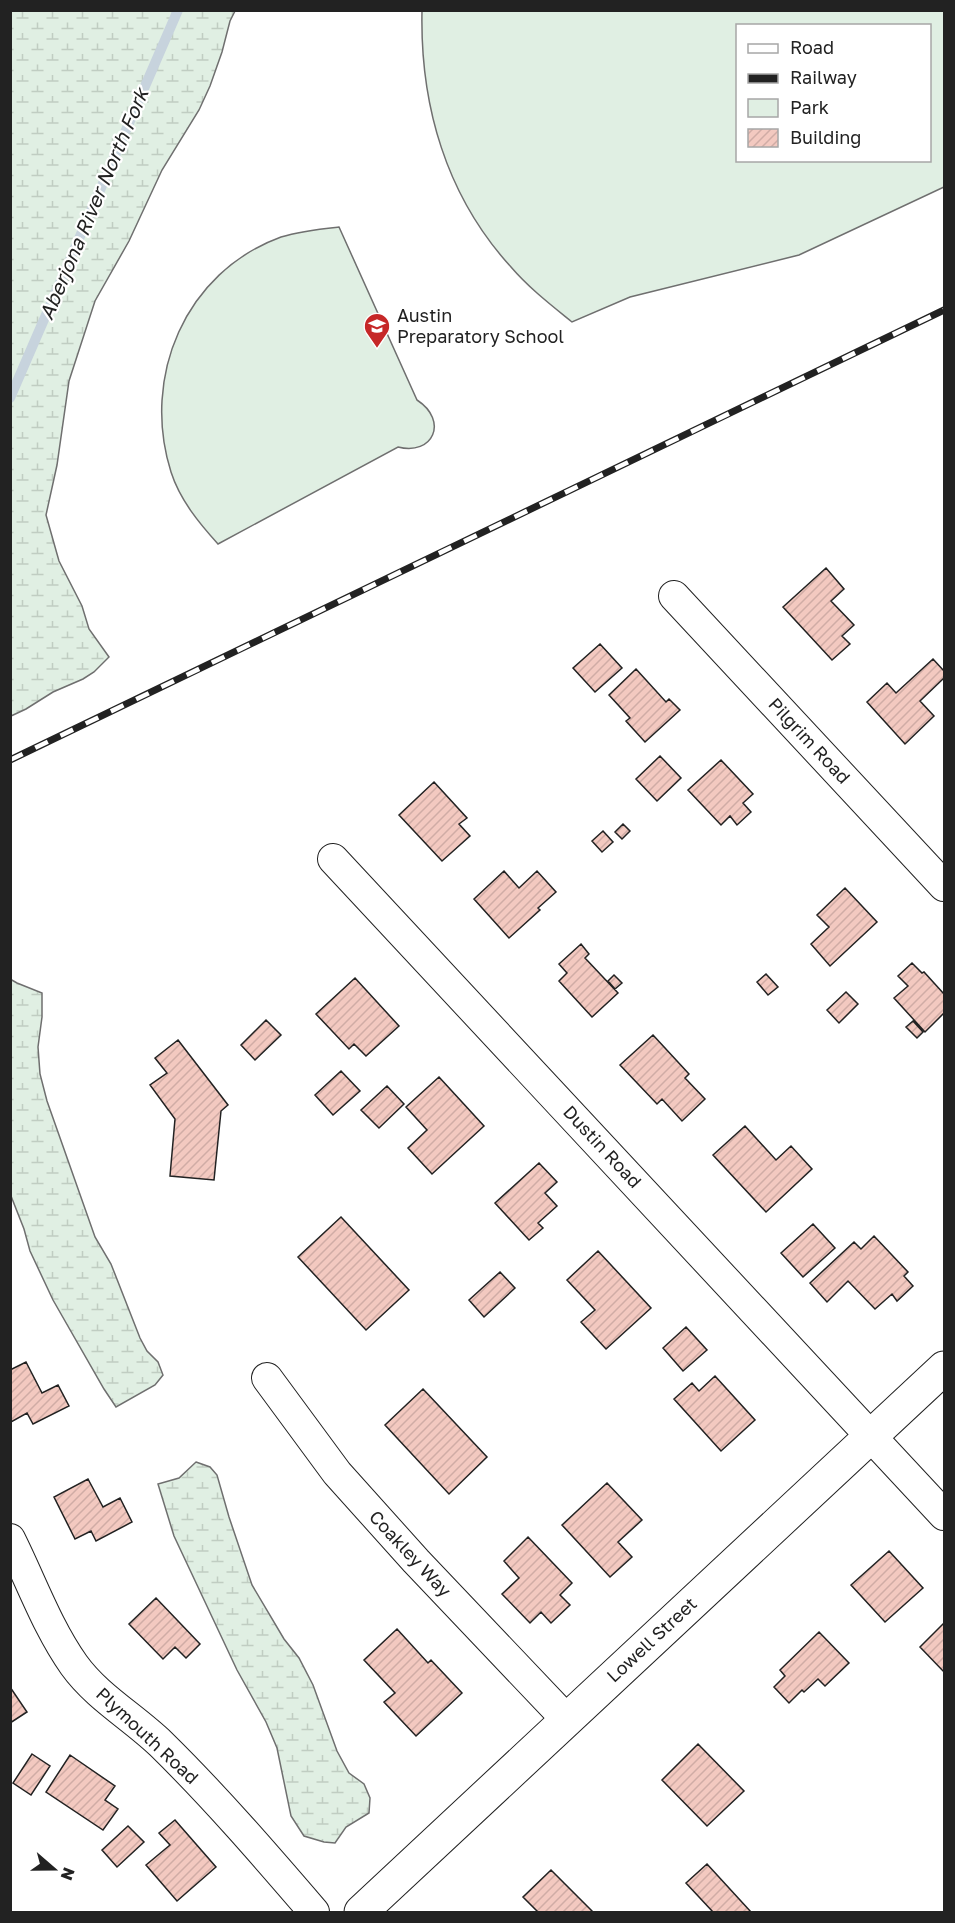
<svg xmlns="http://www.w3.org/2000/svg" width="955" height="1923" viewBox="0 0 955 1923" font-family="'Golos Text',sans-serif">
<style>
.green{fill:#e0efe3;stroke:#6f6f6f;stroke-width:1.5;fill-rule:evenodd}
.wetland{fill:url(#wetland-marsh);stroke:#6f6f6f;stroke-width:1.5}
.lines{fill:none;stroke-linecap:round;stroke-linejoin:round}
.stream{stroke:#c7d3dd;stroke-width:10}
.building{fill:url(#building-hatch);stroke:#222;stroke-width:1.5}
.minor-casing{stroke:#222;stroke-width:32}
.secondary-casing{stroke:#222;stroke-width:35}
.minor{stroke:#fff;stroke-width:30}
.secondary{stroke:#fff;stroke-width:33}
.rail-casing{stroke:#222;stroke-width:7}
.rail{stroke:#fff;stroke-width:4.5;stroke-dasharray:14;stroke-linecap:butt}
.labels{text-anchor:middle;stroke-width:4.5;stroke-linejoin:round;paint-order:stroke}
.poi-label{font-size:18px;fill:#222;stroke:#fff;text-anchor:start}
.street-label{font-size:18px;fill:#222;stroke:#fff}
.water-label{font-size:20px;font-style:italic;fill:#222;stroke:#fff}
</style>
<defs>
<pattern id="wetland-marsh" width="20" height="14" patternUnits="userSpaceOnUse" patternTransform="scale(1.5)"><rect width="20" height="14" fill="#e0efe3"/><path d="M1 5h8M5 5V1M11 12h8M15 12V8" fill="none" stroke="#c0cdc2"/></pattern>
<pattern id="building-hatch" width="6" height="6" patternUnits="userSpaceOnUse" patternTransform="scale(1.5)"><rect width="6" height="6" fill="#f3c9c0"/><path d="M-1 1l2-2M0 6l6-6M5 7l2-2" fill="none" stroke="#d0aca5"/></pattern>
</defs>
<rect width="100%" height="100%" fill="#fff"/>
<path class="green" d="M 422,11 L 944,11 L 944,187 L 799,255 L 630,297 L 572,322 C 551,305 529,288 511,267 C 446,196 420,105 422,11 ZM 738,26 L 930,26 L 930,160 L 738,160 Z
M 339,227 L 417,400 C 449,421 433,456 398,447 L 218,544 C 199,523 180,500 171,472 C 141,377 185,272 281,237 C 300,231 320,229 339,227 Z"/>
<path class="wetland" d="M 10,11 L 235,11 L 230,21 L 222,52 L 210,86 L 199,110 L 162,170 L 129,241 L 95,301 L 69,381 L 57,465 L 46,515 L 59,561 L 82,606 L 89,629 L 109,657 L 94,672 L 83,679 L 53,692 L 26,709 L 11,716 Z
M 10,979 L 17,983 L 42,993 L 42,1017 L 38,1047 L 40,1074 L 47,1101 L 95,1237 L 111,1264 L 140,1338 L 147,1351 L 158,1362 L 163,1375 L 155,1385 L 116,1407 L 104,1389 L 53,1300 L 30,1251 L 24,1229 L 11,1196 Z
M 196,1462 L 210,1467 L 217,1475 L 229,1517 L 252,1585 L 284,1639 L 299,1658 L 313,1685 L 337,1751 L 349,1773 L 364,1784 L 370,1798 L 369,1813 L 346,1827 L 335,1843 L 324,1842 L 304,1836 L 291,1816 L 277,1748 L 266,1722 L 237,1670 L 174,1536 L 158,1484 L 179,1478 Z"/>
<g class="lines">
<path class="stream" d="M 10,398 L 178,10"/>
</g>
<path class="building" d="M 826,568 L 844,589 L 831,601 L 854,625 L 842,636 L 850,644 L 832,660 L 783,607 Z
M 600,644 L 622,668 L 595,692 L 573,668 Z
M 933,659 L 944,671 L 944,678 L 920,701 L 934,716 L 905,744 L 867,702 L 887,683 L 896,693 Z
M 636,669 L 666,702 L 669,699 L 680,710 L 645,742 L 626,721 L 630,718 L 609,695 Z
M 660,756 L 681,778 L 657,801 L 636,779 Z
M 721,760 L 753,794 L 743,803 L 751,812 L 737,825 L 730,816 L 721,825 L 688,790 Z
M 434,782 L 467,818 L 459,824 L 470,836 L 442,861 L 399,815 Z
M 623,824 L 630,831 L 622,839 L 615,832 Z
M 603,831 L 613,842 L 602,852 L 592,841 Z
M 504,871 L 519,888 L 537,871 L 556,892 L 538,908 L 540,910 L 509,938 L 474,899 Z
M 845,888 L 877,922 L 830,966 L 811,944 L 829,927 L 817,915 Z
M 581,944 L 589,954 L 585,958 L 618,993 L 592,1017 L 559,981 L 567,973 L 559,964 Z
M 912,963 L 922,973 L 924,972 L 944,994 L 944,1013 L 925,1032 L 894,998 L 908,986 L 898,976 Z
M 766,974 L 778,987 L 768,995 L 757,982 Z
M 614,975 L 622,983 L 615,989 L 608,981 Z
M 355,978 L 399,1026 L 366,1056 L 354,1044 L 349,1049 L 316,1014 Z
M 846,992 L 858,1004 L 839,1023 L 827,1010 Z
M 266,1020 L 281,1035 L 255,1060 L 241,1045 Z
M 913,1021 L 923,1032 L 917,1038 L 906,1027 Z
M 653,1035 L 689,1074 L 685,1078 L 705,1099 L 682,1121 L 662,1099 L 657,1104 L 620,1065 Z
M 178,1040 L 228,1105 L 221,1111 L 214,1180 L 170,1176 L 175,1119 L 150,1085 L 167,1073 L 155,1058 Z
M 341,1071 L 360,1091 L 333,1115 L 315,1095 Z
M 439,1077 L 484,1126 L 432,1174 L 408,1148 L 427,1130 L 406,1107 Z
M 387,1086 L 404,1104 L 379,1128 L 361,1110 Z
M 745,1126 L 776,1160 L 791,1146 L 812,1169 L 766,1212 L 713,1155 Z
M 539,1163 L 557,1182 L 545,1193 L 557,1206 L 538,1223 L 543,1228 L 529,1240 L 495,1203 Z
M 341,1217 L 409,1290 L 366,1330 L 298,1257 Z
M 813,1224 L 835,1248 L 803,1277 L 781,1253 Z
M 874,1236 L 908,1272 L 904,1276 L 913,1286 L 897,1301 L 892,1294 L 875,1309 L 848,1281 L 827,1302 L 810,1283 L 854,1242 L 861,1249 Z
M 598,1251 L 651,1308 L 606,1349 L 581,1322 L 595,1310 L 567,1280 Z
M 500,1272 L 515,1288 L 484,1317 L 469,1300 Z
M 686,1327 L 707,1350 L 683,1371 L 663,1348 Z
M 26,1362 L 42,1393 L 58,1385 L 69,1406 L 33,1424 L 27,1413 L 11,1422 L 10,1420 L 10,1370 Z
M 715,1376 L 755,1420 L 721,1451 L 674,1399 L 692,1383 L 699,1391 Z
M 423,1389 L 487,1457 L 449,1494 L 385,1425 Z
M 88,1479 L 103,1507 L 120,1498 L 132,1522 L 96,1541 L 91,1531 L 75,1539 L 54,1497 Z
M 607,1483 L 642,1520 L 618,1542 L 632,1557 L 610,1577 L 562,1525 Z
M 528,1537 L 572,1583 L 560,1595 L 570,1605 L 551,1623 L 541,1612 L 530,1623 L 502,1594 L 519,1578 L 504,1561 Z
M 889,1551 L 923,1588 L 885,1622 L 851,1585 Z
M 156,1598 L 200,1644 L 186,1658 L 175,1647 L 163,1659 L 129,1624 Z
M 944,1623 L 944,1672 L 920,1647 Z
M 397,1629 L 428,1663 L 431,1660 L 462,1693 L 416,1736 L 384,1702 L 395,1693 L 364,1660 Z
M 819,1632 L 849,1663 L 825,1686 L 818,1679 L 804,1692 L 802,1690 L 789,1703 L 774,1687 L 785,1676 L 780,1670 Z
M 10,1687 L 27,1712 L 10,1723 Z
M 698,1744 L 744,1791 L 707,1826 L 662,1780 Z
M 32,1754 L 50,1766 L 31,1795 L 13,1783 Z
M 70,1755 L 115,1786 L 105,1800 L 118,1809 L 103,1830 L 46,1792 Z
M 175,1820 L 216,1867 L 177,1901 L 146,1865 L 170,1845 L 159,1833 Z
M 128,1826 L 144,1842 L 117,1867 L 102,1850 Z
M 707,1864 L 751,1912 L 713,1912 L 686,1883 Z
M 551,1870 L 592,1911 L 591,1912 L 538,1912 L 523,1897 Z"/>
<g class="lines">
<g class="minor-casing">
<path id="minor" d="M 674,596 L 944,886
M 333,859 L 944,1515
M 267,1378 L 337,1473 L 416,1561 L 567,1720
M 10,1539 C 31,1581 47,1627 74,1665 C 97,1697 133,1717 161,1744 C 215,1797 265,1855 314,1912"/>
</g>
<g class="secondary-casing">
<path id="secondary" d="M 361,1912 L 944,1368"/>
</g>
<use href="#minor" class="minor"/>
<use href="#secondary" class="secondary"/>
<g class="rail-casing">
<path id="rail" d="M 10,760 L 944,310"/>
</g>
<use href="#rail" class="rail"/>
</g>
<defs>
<g id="school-pin" transform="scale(1.35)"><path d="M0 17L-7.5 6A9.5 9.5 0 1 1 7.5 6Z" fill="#c62828" stroke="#fff"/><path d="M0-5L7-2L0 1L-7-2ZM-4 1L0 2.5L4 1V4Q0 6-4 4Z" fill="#fff"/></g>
</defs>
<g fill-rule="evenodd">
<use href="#school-pin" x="377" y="326"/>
</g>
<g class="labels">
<g class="poi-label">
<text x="397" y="322">Austin<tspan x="397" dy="21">Preparatory School</tspan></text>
</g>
<g class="street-label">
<text transform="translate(809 741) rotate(47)" y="6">Pilgrim Road</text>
<text transform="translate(602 1147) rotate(47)" y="6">Dustin Road</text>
<text transform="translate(410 1554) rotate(47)" y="6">Coakley Way</text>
<text transform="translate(652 1640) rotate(-43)" y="6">Lowell Street</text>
<text transform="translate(147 1736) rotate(43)" y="6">Plymouth Road</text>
</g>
<g class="water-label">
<text transform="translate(94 204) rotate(-67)" y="7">Aberjona River North Fork</text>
</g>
</g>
<rect width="955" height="1923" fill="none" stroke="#222222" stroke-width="24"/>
<rect x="736" y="24" width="195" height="138" fill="#ffffff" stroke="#a7a7a7" stroke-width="1.5"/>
<rect x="748" y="44" width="30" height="9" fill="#ffffff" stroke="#a7a7a7" stroke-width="1.5"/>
<text x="790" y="54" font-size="18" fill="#222222">Road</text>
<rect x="748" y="74" width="30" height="9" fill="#222222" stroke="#a7a7a7" stroke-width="1.5"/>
<text x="790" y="84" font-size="18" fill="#222222">Railway</text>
<rect x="748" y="99" width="30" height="18" fill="#e0efe3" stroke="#a7a7a7" stroke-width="1.5"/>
<text x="790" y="114" font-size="18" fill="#222222">Park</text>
<rect x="748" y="129" width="30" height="18" fill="url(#building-hatch)" stroke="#a7a7a7" stroke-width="1.5"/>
<text x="790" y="144" font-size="18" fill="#222222">Building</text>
<g transform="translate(54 1869) rotate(110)" stroke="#ffffff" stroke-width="4.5" paint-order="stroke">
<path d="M0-4.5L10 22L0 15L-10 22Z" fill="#222222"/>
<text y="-9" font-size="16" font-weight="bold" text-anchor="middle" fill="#222222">N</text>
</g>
</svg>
